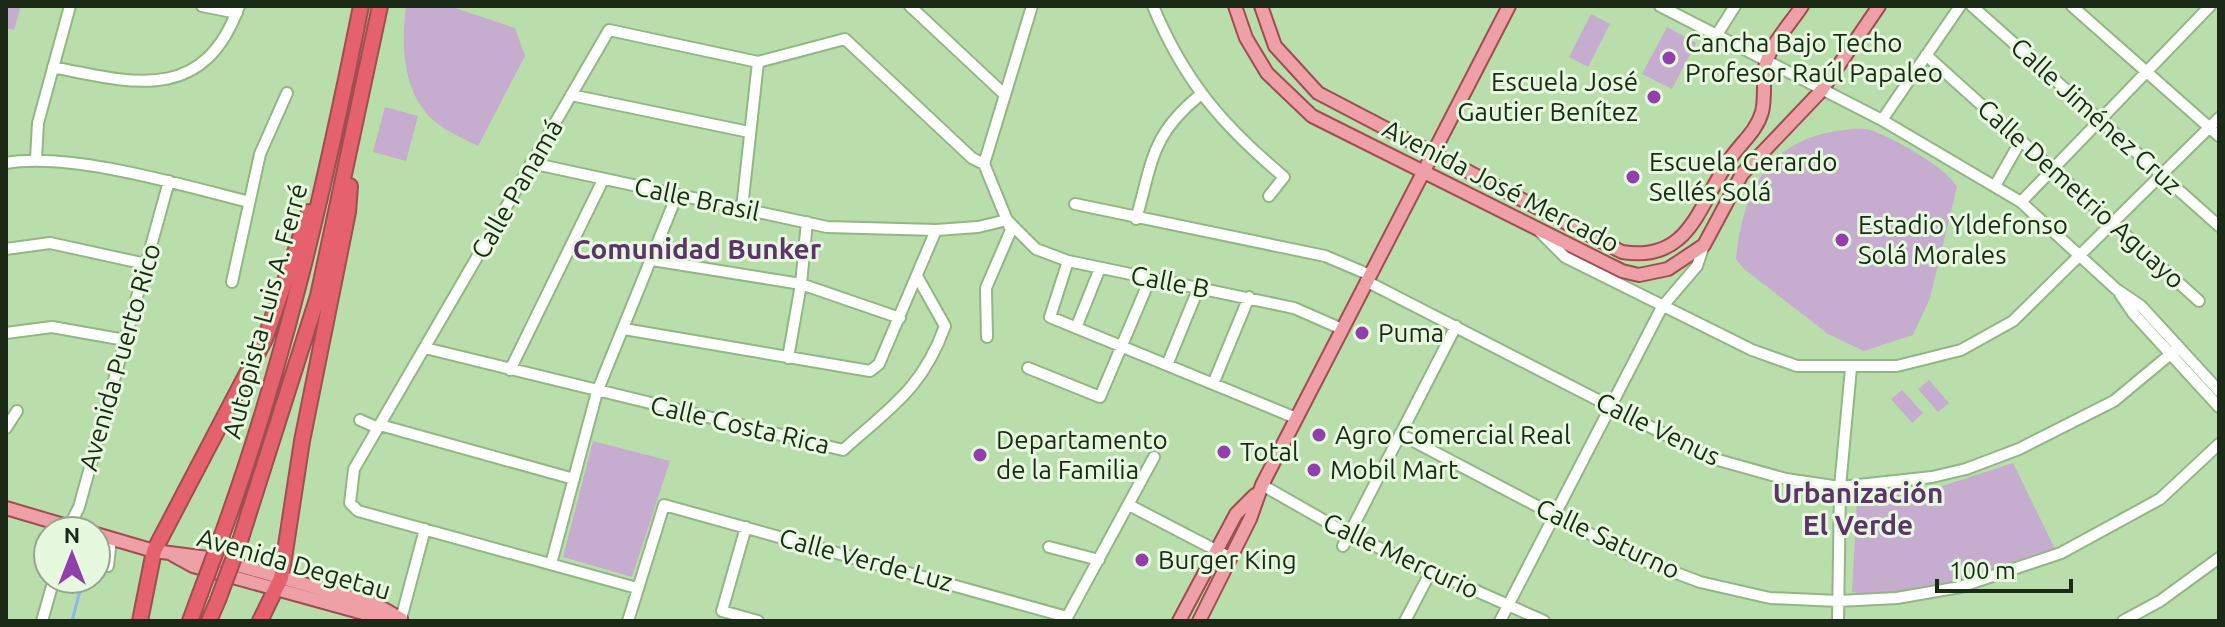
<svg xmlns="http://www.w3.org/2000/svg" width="2225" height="627" viewBox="0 0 2225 627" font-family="Ubuntu,sans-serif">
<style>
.green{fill:#c6accf}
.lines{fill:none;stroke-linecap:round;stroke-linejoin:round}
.stream{stroke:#90b5e9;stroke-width:3}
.minor-casing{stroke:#92b684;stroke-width:14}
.major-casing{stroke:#9e4e4f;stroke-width:16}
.highway-casing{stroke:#9e4e4f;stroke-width:18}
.minor{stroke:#fff;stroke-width:10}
.major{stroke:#efa0a7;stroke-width:12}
.highway{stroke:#e5616d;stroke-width:14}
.highway-bridge-casing{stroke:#9e4e4f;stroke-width:18;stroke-linecap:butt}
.highway-bridge{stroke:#e5616d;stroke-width:14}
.poi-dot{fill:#923eac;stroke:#e6f9df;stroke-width:3}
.labels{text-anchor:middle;stroke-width:6;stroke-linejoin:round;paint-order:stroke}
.poi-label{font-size:26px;fill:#1b2a16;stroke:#e6f9df;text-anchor:start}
.street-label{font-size:26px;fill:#1b2a16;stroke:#e6f9df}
.neighbourhood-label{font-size:28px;font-weight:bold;fill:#5c336a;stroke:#e6f9df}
</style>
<rect width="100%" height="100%" fill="#b9deab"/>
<path class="green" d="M 6,6 L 21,6 L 14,30 L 6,28 Z
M 406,6 L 449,6 L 515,28 L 525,56 L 478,146 C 465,139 449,133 438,124 C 402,96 401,47 406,6 Z
M 1591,14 L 1610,24 L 1588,67 L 1569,57 Z
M 1667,27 L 1696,43 L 1672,89 L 1642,74 Z
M 385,107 L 418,116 L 406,161 L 373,152 Z
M 1844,130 C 1852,129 1862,128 1870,130 C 1890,136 1948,168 1957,187 L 1930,298 L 1913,335 L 1864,351 L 1828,334 L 1744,269 L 1736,259 C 1743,190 1769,138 1844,130 Z
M 1929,380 L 1949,403 L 1938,412 L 1918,389 Z
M 1902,390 L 1923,413 L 1912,423 L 1891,399 Z
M 593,441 L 670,461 L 632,577 L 563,557 Z
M 2013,463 L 2055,549 C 2006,570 1905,604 1852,592 L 1857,498 L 1936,488 Z"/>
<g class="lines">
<path class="stream" d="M 72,621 L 83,579"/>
<g class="minor-casing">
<path id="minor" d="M 202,6 L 237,13
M 910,6 L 1004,94
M 1153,6 C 1184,81 1223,126 1284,177 L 1269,196
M 1660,6 L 1882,120 L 2021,202 L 2116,289 L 2141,306 L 2219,391
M 1972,6 L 2219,226
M 2072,6 L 2219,136
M 1716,36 L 1735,6
M 1926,55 L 2199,301
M 53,67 C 135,84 204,103 239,6
M 571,95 L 749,132
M 1882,120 L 1960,6
M 36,158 L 38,123 L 70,6
M 6,163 C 72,152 182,185 249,202
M 531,163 L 827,227 L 936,230 L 978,227 L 1007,220
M 1995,186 L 2021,140
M 2021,202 L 2210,6
M 1075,204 L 1325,256 L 1370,275
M 742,208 L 758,62
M 1136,219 C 1153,161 1150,136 1200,95
M 1007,220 L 1036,249 L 1068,261 L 1294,308 L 1342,329
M 1540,232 L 1565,257 L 1752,350 L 1797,366 L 1897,366 L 1961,350 L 2013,321 L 2219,118
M 6,249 L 50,243 L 146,264
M 652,260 L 801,284 L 900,318
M 1068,261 L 1050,317 L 1296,418
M 1366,281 L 1711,458 L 1786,479 L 1840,487 L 1932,477 L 1966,469 L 2019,449 L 2114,401 L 2179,347
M 232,282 L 260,154 L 287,93
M 2120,294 L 2133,313 L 2219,407
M 1076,328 L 1100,268
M 624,329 L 870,371 L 879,364 L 936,230
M 6,333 L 52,327 L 125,340
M 987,337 L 986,288 L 1011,230 L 984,164 L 1032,6
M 425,348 L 843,450 C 890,408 923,388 945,326 L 918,278
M 788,358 L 801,284 L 807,222
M 1167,365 L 1199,287
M 1028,368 L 1100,397 L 1150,279
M 510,370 L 603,180
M 1213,384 L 1249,297
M 360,420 L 378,428
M 380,425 L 574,479
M 6,428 L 17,411
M 1400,434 L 1634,557 L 1700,582 L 1770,598 L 1838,601 L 1897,598 L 1960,587 L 2061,553 L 2160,499 L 2219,444
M 1262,485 L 1348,534 L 1544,621
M 1129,505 L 1231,558
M 746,527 L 722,611 L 758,621
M 67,531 L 79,507 L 169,181
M 1343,546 L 1456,326
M 1049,547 L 1099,560
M 551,564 L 597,392 L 677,195
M 108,566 L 111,539
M 637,588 L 358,511 L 350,503 L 354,469 L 609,30 L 758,62 L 845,39 L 972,158 L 984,164
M 401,619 L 425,529
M 42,621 L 54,579
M 628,621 L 664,505 L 1067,617
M 1065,621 L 1154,457
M 1405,621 L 1431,571
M 1500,621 L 1662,307 L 1697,266 L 1704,245
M 1838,621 L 1840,487 L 1851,368
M 2123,621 L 2160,601 L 2219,558"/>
</g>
<g class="major-casing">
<path id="major" d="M 1235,6 L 1246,38 L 1267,73 L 1312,116 L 1622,271 L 1639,275 L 1668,269 L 1704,245 L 1742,174 L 1822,90 L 1879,6
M 1261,6 L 1275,46 L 1318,93 L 1622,252 C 1689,263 1698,207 1728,162 C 1739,144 1756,133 1762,112 C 1766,96 1762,79 1766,63 C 1771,44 1791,23 1802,6
M 6,508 L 84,531
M 96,534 L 154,551 L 216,559 L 377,605 L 401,619
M 173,555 L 193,566 L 374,616 L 396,619
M 1179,621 L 1236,514 L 1255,495
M 1199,621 L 1250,519 L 1262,485 L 1509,6"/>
</g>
<g class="highway-casing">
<path id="highway" d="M 222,535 C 285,362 325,186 361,6
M 240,541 L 318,296 L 380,6
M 140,621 L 154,551 L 265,339 L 309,212
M 190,621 L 200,594
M 209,621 L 218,600
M 260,621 L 281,578 L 302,441 L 348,212 L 350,186"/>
</g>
<use href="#minor" class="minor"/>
<use href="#major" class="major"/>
<use href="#highway" class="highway"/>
<g class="highway-bridge-casing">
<path id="highway-bridge" d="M 200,594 L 222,535
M 218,600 L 240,541"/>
</g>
<use href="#highway-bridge" class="highway-bridge"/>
</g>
<g class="poi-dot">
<circle cx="1669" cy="58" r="8"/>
<circle cx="1654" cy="97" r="8"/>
<circle cx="1633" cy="177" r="8"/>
<circle cx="1842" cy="240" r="8"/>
<circle cx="1362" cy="333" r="8"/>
<circle cx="1319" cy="435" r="8"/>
<circle cx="1224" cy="452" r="8"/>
<circle cx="980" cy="455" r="8"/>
<circle cx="1314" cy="470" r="8"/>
<circle cx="1142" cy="560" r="8"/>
</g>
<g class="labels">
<g class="poi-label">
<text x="1685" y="52">Cancha Bajo Techo<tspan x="1685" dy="30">Profesor Raúl Papaleo</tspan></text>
<text x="1638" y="91" text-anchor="end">Escuela José<tspan x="1638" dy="30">Gautier Benítez</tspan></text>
<text x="1649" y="171">Escuela Gerardo<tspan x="1649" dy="30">Sellés Solá</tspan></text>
<text x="1858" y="234">Estadio Yldefonso<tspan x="1858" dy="30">Solá Morales</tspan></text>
<text x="1378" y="342">Puma</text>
<text x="1335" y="444">Agro Comercial Real</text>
<text x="996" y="449">Departamento<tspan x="996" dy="30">de la Familia</tspan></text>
<text x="1240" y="461">Total</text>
<text x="1330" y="479">Mobil Mart</text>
<text x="1158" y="569">Burger King</text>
</g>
<g class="street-label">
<text transform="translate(2096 116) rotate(42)" y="9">Calle Jiménez Cruz</text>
<text transform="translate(1501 186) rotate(27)" y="9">Avenida José Mercado</text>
<text transform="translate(517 189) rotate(-60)" y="9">Calle Panamá</text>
<text transform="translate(2081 194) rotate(42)" y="9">Calle Demetrio Aguayo</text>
<text transform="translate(697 199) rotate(12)" y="9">Calle Brasil</text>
<text transform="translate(1170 282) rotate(11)" y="9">Calle B</text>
<text transform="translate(265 311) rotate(-75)" y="9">Autopista Luis A. Ferré</text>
<text transform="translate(120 357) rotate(-74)" y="9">Avenida Puerto Rico</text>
<text transform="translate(740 425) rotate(13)" y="9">Calle Costa Rica</text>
<text transform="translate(1658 429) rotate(26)" y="9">Calle Venus</text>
<text transform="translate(1608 539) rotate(25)" y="9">Calle Saturno</text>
<text transform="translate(1401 556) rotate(25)" y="9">Calle Mercurio</text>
<text transform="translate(866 560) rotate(15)" y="9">Calle Verde Luz</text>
<text transform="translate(294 564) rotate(16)" y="9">Avenida Degetau</text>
</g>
<g class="neighbourhood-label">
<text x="697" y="259">Comunidad Bunker</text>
<text x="1858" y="503">Urbanización<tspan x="1858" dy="32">El Verde</tspan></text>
</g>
</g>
<rect width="2225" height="627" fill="none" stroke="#1b2a16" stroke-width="16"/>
<g transform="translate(72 555)"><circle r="38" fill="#e6f9df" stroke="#95a68f" stroke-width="2"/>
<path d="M0-6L14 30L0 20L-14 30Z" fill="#923eac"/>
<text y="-12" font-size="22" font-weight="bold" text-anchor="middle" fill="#1b2a16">N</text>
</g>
<path d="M1937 579v12h134v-12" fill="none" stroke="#1b2a16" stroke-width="4"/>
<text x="1949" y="579" font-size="24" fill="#1b2a16" stroke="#e6f9df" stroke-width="6" paint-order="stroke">100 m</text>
</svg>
